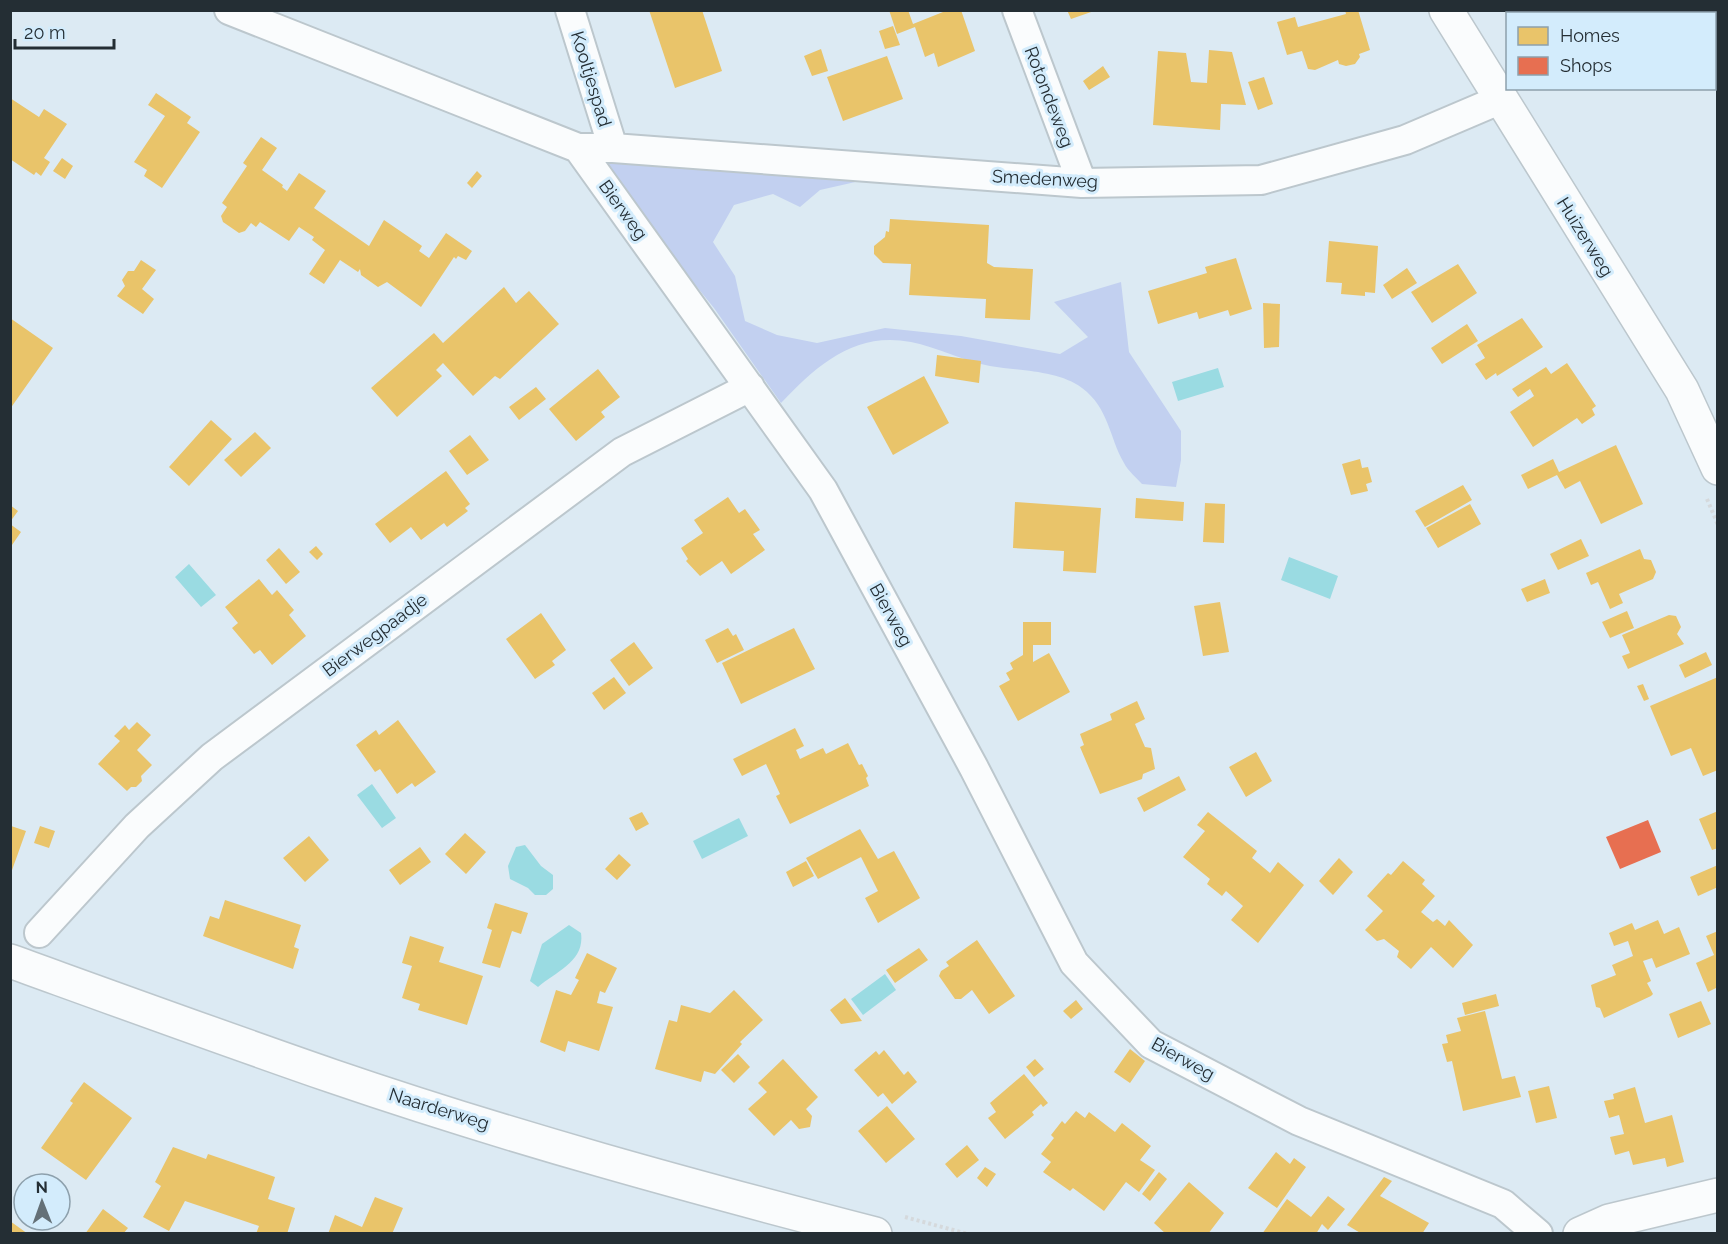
<svg xmlns="http://www.w3.org/2000/svg" width="1728" height="1244" viewBox="0 0 1728 1244" font-family="Raleway,sans-serif">
<style>
.green{fill:#c2d0f0}
.water{fill:#9adbe2}
.homes{fill:#e9c46a}
.shops{fill:#e76f51}
.lines{fill:none;stroke-linecap:round;stroke-linejoin:round}
.minor-casing{stroke:#bcc7cd;stroke-width:32}
.secondary-casing{stroke:#bcc7cd;stroke-width:36}
.path{stroke:#d5d9dc;stroke-width:4;stroke-dasharray:3 3;stroke-linecap:butt}
.minor{stroke:#fafcfd;stroke-width:28}
.secondary{stroke:#fafcfd;stroke-width:33}
.labels{text-anchor:middle;stroke-width:6;stroke-linejoin:round;paint-order:stroke}
.street-label{font-size:18px;fill:#242e34;stroke:#d3ecfc}
</style>
<rect width="100%" height="100%" fill="#dceaf3"/>
<path class="green" d="M 617,156 L 873,178 L 820,190 L 800,207 L 773,194 L 734,205 L 713,242 L 735,276 L 745,321 L 777,335 L 817,343 L 885,328 L 961,336 L 1060,354 L 1088,337 L 1054,302 L 1121,282 L 1129,352 L 1181,431 L 1181,460 L 1176,487 L 1142,484 C 1136,477 1128,471 1124,463 C 1109,437 1109,408 1082,388 C 1058,370 1019,371 990,366 C 963,361 937,347 911,342 C 855,331 817,365 781,403 L 714,308 L 603,171 L 606,162 Z"/>
<path class="water" d="M 1218,368 L 1224,387 L 1178,401 L 1172,382 Z
M 1289,557 L 1338,576 L 1330,599 L 1281,580 Z
M 189,564 L 216,595 L 201,607 L 175,577 Z
M 372,784 L 396,818 L 382,828 L 357,795 Z
M 739,818 L 748,836 L 702,859 L 693,841 Z
M 525,845 L 541,866 L 553,875 L 553,889 L 546,895 L 535,895 L 528,888 L 510,879 L 508,866 L 516,847 Z
M 569,925 L 581,933 C 585,961 557,971 538,987 L 530,981 L 542,944 Z
M 885,974 L 896,990 L 863,1015 L 851,999 Z"/>
<path class="homes" d="M 649,10 L 702,10 L 722,71 L 675,88 Z
M 889,10 L 908,10 L 913,24 L 948,10 L 961,10 L 975,51 L 938,67 L 934,53 L 925,57 L 915,27 L 897,34 Z
M 1067,10 L 1094,10 L 1094,11 L 1071,19 Z
M 1345,10 L 1358,10 L 1370,50 L 1359,54 L 1360,57 L 1355,64 L 1346,66 L 1339,64 L 1338,60 L 1315,70 L 1308,69 L 1302,51 L 1287,55 L 1277,22 L 1295,17 L 1298,27 L 1346,14 Z
M 1505,10 L 1541,10 L 1542,14 L 1506,14 Z
M 893,26 L 900,45 L 885,49 L 879,31 Z
M 821,49 L 828,71 L 812,76 L 804,56 Z
M 1209,50 L 1232,52 L 1246,105 L 1221,104 L 1220,130 L 1153,125 L 1158,51 L 1186,53 L 1191,82 L 1207,83 Z
M 887,56 L 903,99 L 843,121 L 827,77 Z
M 1103,66 L 1110,77 L 1089,90 L 1083,81 Z
M 1264,77 L 1273,104 L 1258,110 L 1248,82 Z
M 156,93 L 191,117 L 187,123 L 200,132 L 162,188 L 144,176 L 147,170 L 134,162 L 165,116 L 148,105 Z
M 10,98 L 39,117 L 44,109 L 67,124 L 44,158 L 50,162 L 41,176 L 36,172 L 34,175 L 10,159 Z
M 261,137 L 277,148 L 262,170 L 283,185 L 282,187 L 287,191 L 299,173 L 326,191 L 314,208 L 369,246 L 384,220 L 422,246 L 419,251 L 429,258 L 446,233 L 472,251 L 466,260 L 458,256 L 456,259 L 454,257 L 421,307 L 387,282 L 378,287 L 361,275 L 360,269 L 358,272 L 340,260 L 324,284 L 309,274 L 325,250 L 312,240 L 314,237 L 299,227 L 289,241 L 260,222 L 256,227 L 251,223 L 245,231 L 239,233 L 223,222 L 221,216 L 227,207 L 222,203 L 247,166 L 243,163 Z
M 62,158 L 73,166 L 65,179 L 53,171 Z
M 477,171 L 482,176 L 472,188 L 467,183 Z
M 890,219 L 989,225 L 987,263 L 994,267 L 1033,269 L 1030,320 L 985,318 L 986,299 L 909,295 L 911,264 L 883,263 L 874,254 L 874,246 L 885,237 L 886,231 L 889,232 Z
M 1329,241 L 1378,246 L 1375,293 L 1365,292 L 1365,296 L 1341,294 L 1342,283 L 1326,282 Z
M 1236,258 L 1252,309 L 1230,316 L 1228,310 L 1199,319 L 1197,312 L 1158,324 L 1148,291 L 1207,273 L 1205,267 Z
M 141,260 L 156,270 L 142,289 L 154,299 L 143,314 L 117,296 L 125,286 L 122,280 L 128,271 L 134,271 Z
M 1458,264 L 1477,293 L 1432,323 L 1411,292 Z
M 1407,268 L 1417,283 L 1392,299 L 1383,285 Z
M 504,287 L 516,303 L 529,291 L 559,324 L 500,379 L 495,376 L 473,396 L 443,363 L 436,370 L 442,376 L 397,417 L 371,388 L 434,333 L 443,343 Z
M 1263,303 L 1280,304 L 1279,347 L 1264,348 Z
M 10,318 L 53,348 L 10,409 Z
M 1522,318 L 1543,347 L 1497,376 L 1496,373 L 1486,380 L 1475,364 L 1485,358 L 1477,345 Z
M 1467,324 L 1478,341 L 1442,364 L 1431,348 Z
M 937,355 L 981,361 L 979,383 L 935,376 Z
M 1567,363 L 1596,406 L 1592,409 L 1595,415 L 1582,424 L 1577,418 L 1533,447 L 1510,412 L 1534,396 L 1530,389 L 1518,397 L 1512,389 L 1546,367 L 1551,374 Z
M 598,369 L 620,397 L 601,412 L 605,417 L 576,441 L 549,409 Z
M 924,376 L 949,423 L 893,455 L 867,407 Z
M 536,387 L 546,399 L 519,420 L 509,407 Z
M 211,420 L 232,439 L 189,486 L 169,467 Z
M 255,432 L 271,448 L 241,477 L 224,460 Z
M 470,435 L 489,460 L 467,475 L 449,451 Z
M 1616,445 L 1643,504 L 1601,524 L 1580,481 L 1565,489 L 1557,475 L 1528,489 L 1521,475 L 1553,459 L 1559,472 Z
M 1360,459 L 1362,468 L 1368,467 L 1372,482 L 1366,484 L 1368,491 L 1351,495 L 1342,464 Z
M 446,471 L 470,504 L 465,508 L 468,511 L 447,527 L 444,523 L 421,540 L 411,527 L 390,543 L 375,524 Z
M 1463,485 L 1472,500 L 1425,527 L 1415,511 Z
M 728,497 L 739,513 L 745,509 L 760,530 L 753,534 L 765,550 L 731,574 L 722,561 L 700,576 L 686,561 L 688,559 L 681,548 L 703,533 L 694,520 Z
M 1136,498 L 1184,502 L 1183,521 L 1135,518 Z
M 1015,502 L 1101,508 L 1096,573 L 1063,571 L 1064,551 L 1013,548 Z
M 1205,503 L 1225,504 L 1224,543 L 1203,542 Z
M 1470,504 L 1481,524 L 1438,548 L 1426,528 Z
M 10,505 L 18,511 L 10,522 Z
M 10,524 L 21,532 L 12,545 L 10,544 Z
M 1581,539 L 1589,556 L 1558,570 L 1550,554 Z
M 316,546 L 323,554 L 317,560 L 309,552 Z
M 279,548 L 300,572 L 286,584 L 266,560 Z
M 1640,549 L 1644,559 L 1651,560 L 1656,572 L 1653,579 L 1619,594 L 1623,603 L 1610,609 L 1598,582 L 1591,585 L 1586,573 Z
M 259,579 L 272,595 L 277,590 L 294,610 L 289,615 L 306,636 L 272,665 L 260,650 L 254,654 L 232,628 L 238,623 L 225,607 Z
M 1545,579 L 1550,593 L 1527,602 L 1521,589 Z
M 1220,602 L 1229,652 L 1203,656 L 1194,606 Z
M 1627,611 L 1634,628 L 1610,638 L 1602,622 Z
M 541,613 L 566,650 L 552,661 L 555,665 L 535,679 L 506,639 Z
M 1669,615 L 1676,616 L 1681,627 L 1677,634 L 1684,644 L 1628,669 L 1622,656 L 1630,653 L 1622,635 Z
M 1023,622 L 1051,622 L 1051,645 L 1033,645 L 1033,662 L 1049,653 L 1070,692 L 1018,721 L 999,686 L 1010,680 L 1006,673 L 1013,669 L 1010,663 L 1023,655 Z
M 728,628 L 733,636 L 736,634 L 744,650 L 717,663 L 705,640 Z
M 794,628 L 815,669 L 741,704 L 722,663 Z
M 634,642 L 653,668 L 629,686 L 610,660 Z
M 1706,652 L 1712,665 L 1685,678 L 1679,665 Z
M 614,677 L 626,693 L 604,710 L 592,693 Z
M 1718,677 L 1718,770 L 1703,776 L 1691,748 L 1671,756 L 1650,706 Z
M 1643,684 L 1649,699 L 1644,701 L 1637,686 Z
M 1137,701 L 1145,719 L 1135,724 L 1145,747 L 1151,748 L 1155,769 L 1143,774 L 1142,779 L 1100,794 L 1080,747 L 1084,745 L 1080,734 L 1112,720 L 1110,714 Z
M 398,720 L 436,772 L 415,787 L 412,783 L 397,794 L 380,769 L 375,772 L 356,745 L 376,730 L 379,735 Z
M 137,722 L 151,735 L 137,750 L 152,765 L 141,776 L 142,781 L 136,787 L 131,787 L 127,791 L 98,764 L 120,741 L 114,736 L 125,725 L 129,730 Z
M 795,728 L 804,746 L 796,750 L 800,759 L 823,748 L 826,754 L 848,743 L 859,765 L 862,764 L 868,776 L 866,778 L 869,786 L 790,824 L 776,796 L 780,794 L 766,764 L 742,776 L 733,759 Z
M 1256,752 L 1272,781 L 1246,797 L 1229,767 Z
M 1179,776 L 1186,790 L 1144,812 L 1137,798 Z
M 1718,811 L 1718,848 L 1712,850 L 1699,819 Z
M 642,812 L 649,824 L 636,831 L 629,818 Z
M 1208,812 L 1257,851 L 1252,858 L 1270,873 L 1278,862 L 1304,885 L 1258,943 L 1231,920 L 1243,906 L 1226,891 L 1222,896 L 1207,884 L 1210,879 L 1183,857 L 1205,831 L 1197,825 Z
M 11,826 L 26,831 L 11,873 L 10,827 Z
M 40,826 L 55,831 L 49,848 L 34,843 Z
M 860,829 L 878,859 L 894,851 L 920,898 L 878,923 L 865,898 L 878,891 L 861,857 L 818,879 L 806,858 Z
M 465,833 L 486,852 L 466,874 L 445,854 Z
M 309,836 L 329,860 L 305,882 L 283,858 Z
M 420,847 L 431,862 L 400,885 L 389,870 Z
M 619,854 L 631,865 L 617,880 L 605,869 Z
M 1339,858 L 1353,872 L 1333,895 L 1319,881 Z
M 806,861 L 814,876 L 793,887 L 786,872 Z
M 1403,861 L 1425,880 L 1422,884 L 1435,896 L 1421,912 L 1433,922 L 1437,919 L 1445,926 L 1449,920 L 1473,945 L 1453,968 L 1431,947 L 1411,969 L 1397,957 L 1399,951 L 1384,939 L 1377,941 L 1365,930 L 1383,911 L 1367,896 L 1388,873 L 1391,875 Z
M 1718,865 L 1718,887 L 1698,896 L 1690,877 Z
M 225,900 L 301,925 L 294,947 L 299,949 L 293,969 L 203,936 L 210,916 L 219,919 Z
M 495,903 L 528,913 L 521,934 L 512,931 L 500,968 L 482,963 L 492,930 L 487,928 Z
M 1658,920 L 1664,934 L 1679,927 L 1690,954 L 1656,968 L 1652,958 L 1643,961 L 1651,981 L 1647,983 L 1653,994 L 1651,996 L 1604,1018 L 1600,1008 L 1596,1007 L 1591,985 L 1616,975 L 1612,965 L 1633,956 L 1628,941 L 1614,946 L 1609,933 L 1632,923 L 1635,930 Z
M 1718,931 L 1718,987 L 1708,992 L 1696,963 L 1714,955 L 1706,936 Z
M 410,936 L 444,947 L 439,962 L 483,976 L 467,1025 L 418,1010 L 420,1004 L 402,998 L 412,966 L 402,963 Z
M 977,940 L 1015,996 L 989,1014 L 972,990 L 961,999 L 955,999 L 939,976 L 941,971 L 949,966 L 946,962 Z
M 919,948 L 928,960 L 895,983 L 886,970 Z
M 587,953 L 617,968 L 605,993 L 600,991 L 597,1003 L 613,1007 L 599,1051 L 568,1041 L 565,1052 L 540,1042 L 556,990 L 571,995 L 579,980 L 575,978 Z
M 734,990 L 763,1020 L 740,1042 L 742,1044 L 715,1074 L 704,1071 L 701,1082 L 655,1069 L 669,1020 L 677,1022 L 681,1005 L 710,1013 Z
M 1496,994 L 1499,1006 L 1465,1015 L 1462,1003 Z
M 845,998 L 862,1021 L 841,1024 L 830,1010 Z
M 1076,1000 L 1083,1009 L 1071,1019 L 1063,1011 Z
M 1701,1001 L 1711,1024 L 1678,1038 L 1669,1014 Z
M 1485,1011 L 1502,1079 L 1515,1076 L 1521,1097 L 1463,1111 L 1452,1061 L 1447,1062 L 1442,1044 L 1448,1043 L 1446,1035 L 1461,1031 L 1457,1018 Z
M 1130,1049 L 1145,1061 L 1130,1083 L 1114,1072 Z
M 884,1050 L 904,1075 L 908,1071 L 917,1082 L 892,1104 L 883,1093 L 878,1097 L 854,1070 L 876,1051 L 879,1055 Z
M 738,1054 L 750,1067 L 734,1083 L 721,1070 Z
M 783,1059 L 818,1097 L 806,1109 L 812,1116 L 810,1127 L 799,1129 L 791,1120 L 774,1136 L 748,1109 L 767,1092 L 758,1083 Z
M 1035,1059 L 1044,1069 L 1034,1077 L 1026,1067 Z
M 1024,1074 L 1048,1103 L 1043,1107 L 1041,1104 L 1032,1112 L 1034,1115 L 1005,1139 L 988,1118 L 996,1112 L 990,1103 Z
M 84,1082 L 132,1118 L 86,1180 L 41,1148 L 73,1103 L 70,1101 Z
M 1549,1086 L 1557,1118 L 1536,1123 L 1528,1091 Z
M 1635,1087 L 1645,1123 L 1672,1115 L 1684,1162 L 1667,1167 L 1665,1158 L 1633,1165 L 1629,1151 L 1615,1155 L 1610,1137 L 1624,1134 L 1619,1115 L 1609,1118 L 1604,1101 L 1614,1099 L 1613,1094 Z
M 887,1106 L 915,1139 L 886,1163 L 858,1131 Z
M 1076,1111 L 1085,1118 L 1089,1112 L 1115,1132 L 1122,1123 L 1151,1146 L 1140,1160 L 1155,1170 L 1139,1192 L 1126,1182 L 1104,1211 L 1073,1188 L 1070,1191 L 1043,1172 L 1051,1162 L 1041,1154 L 1054,1138 L 1051,1135 L 1062,1121 L 1065,1124 Z
M 967,1145 L 979,1160 L 957,1178 L 945,1164 Z
M 173,1147 L 206,1159 L 208,1154 L 275,1177 L 268,1199 L 295,1208 L 287,1234 L 256,1234 L 259,1226 L 185,1201 L 169,1231 L 143,1217 L 161,1186 L 155,1182 Z
M 1276,1152 L 1290,1164 L 1294,1158 L 1306,1167 L 1277,1208 L 1248,1188 Z
M 985,1167 L 996,1174 L 987,1187 L 977,1178 Z
M 1159,1172 L 1167,1179 L 1150,1201 L 1142,1194 Z
M 1384,1177 L 1392,1181 L 1380,1196 L 1429,1223 L 1422,1234 L 1362,1234 L 1347,1225 Z
M 1189,1182 L 1224,1213 L 1208,1234 L 1166,1234 L 1154,1223 Z
M 1328,1196 L 1345,1209 L 1328,1230 L 1322,1224 L 1316,1234 L 1262,1234 L 1287,1199 L 1311,1217 Z
M 375,1197 L 403,1208 L 392,1234 L 328,1234 L 335,1215 L 362,1227 Z
M 103,1209 L 128,1228 L 123,1234 L 85,1234 Z
M 10,1221 L 28,1234 L 10,1234 Z"/>
<path class="shops" d="M 1648,820 L 1661,852 L 1620,869 L 1606,837 Z"/>
<g class="lines">
<g class="minor-casing">
<path id="minor" d="M 229,10 L 578,148 L 823,490 L 974,768 L 1074,963 L 1151,1044 L 1299,1121 L 1503,1204 L 1538,1234
M 570,10 L 613,148
M 1017,10 L 1082,183
M 578,148 L 613,148 L 1082,183 L 1261,180 L 1405,140 L 1499,100
M 39,933 L 137,826 L 212,757 L 622,452 L 750,387"/>
</g>
<g class="secondary-casing">
<path id="secondary" d="M 1446,10 L 1682,390 L 1718,468
M 10,961 C 118,1000 225,1039 332,1076 C 510,1137 693,1187 875,1234
M 1580,1234 L 1609,1221 L 1718,1195"/>
</g>
<path class="path" d="M 1626,14 L 1630,10
M 1707,499 L 1718,525
M 905,1217 L 968,1234"/>
<use href="#minor" class="minor"/>
<use href="#secondary" class="secondary"/>
</g>
<g class="labels">
<g class="street-label">
<text transform="translate(591 79) rotate(73)" y="6">Kooltjespad</text>
<text transform="translate(1049 97) rotate(69)" y="6">Rotondeweg</text>
<text transform="translate(1045 179) rotate(3)" y="6">Smedenweg</text>
<text transform="translate(623 210) rotate(54)" y="6">Bierweg</text>
<text transform="translate(1585 237) rotate(58)" y="6">Huizerweg</text>
<text transform="translate(891 615) rotate(61)" y="6">Bierweg</text>
<text transform="translate(375 635) rotate(-37)" y="6">Bierwegpaadje</text>
<text transform="translate(1183 1059) rotate(29)" y="6">Bierweg</text>
<text transform="translate(439 1109) rotate(17)" y="6">Naarderweg</text>
</g>
</g>
<rect width="1728" height="1244" fill="none" stroke="#242e34" stroke-width="24"/>
<rect x="1506" y="12" width="210" height="78" fill="#d3ecfc" stroke="#8da0ac" stroke-width="1.5"/>
<rect x="1518" y="27" width="30" height="18" fill="#e9c46a" stroke="#8da0ac" stroke-width="1.5"/>
<text x="1560" y="42" font-size="18" fill="#242e34">Homes</text>
<rect x="1518" y="57" width="30" height="18" fill="#e76f51" stroke="#8da0ac" stroke-width="1.5"/>
<text x="1560" y="72" font-size="18" fill="#242e34">Shops</text>
<g transform="translate(42 1202) rotate(359)"><circle r="28" fill="#d3ecfc" stroke="#8da0ac" stroke-width="1.5"/>
<path d="M0-4.5L10 22L0 15L-10 22Z" fill="#647077"/>
<text y="-9" font-size="16" font-weight="bold" text-anchor="middle" fill="#242e34">N</text>
</g>
<path d="M15 39v9h99v-9" fill="none" stroke="#242e34" stroke-width="3"/>
<text x="24" y="39" font-size="18" fill="#242e34" stroke="#d3ecfc" stroke-width="4.5" paint-order="stroke">20 m</text>
</svg>
